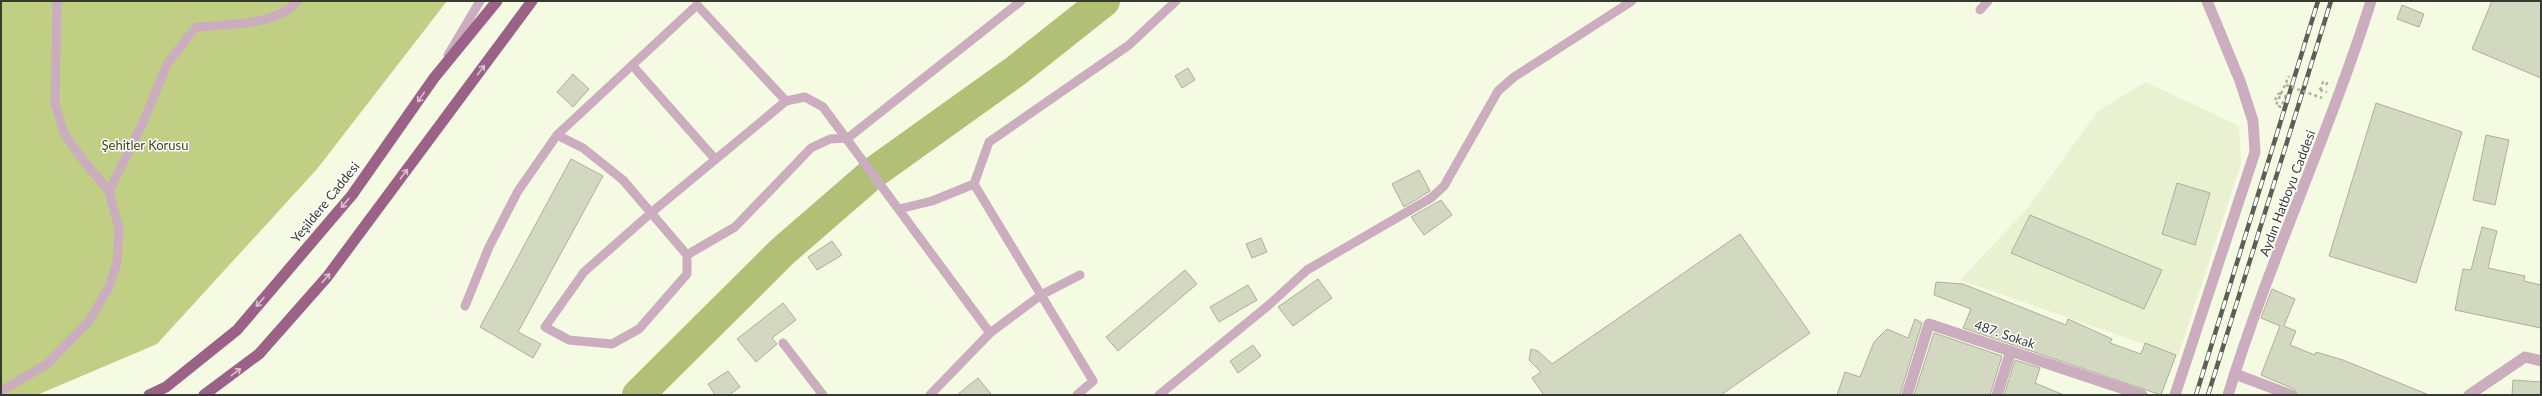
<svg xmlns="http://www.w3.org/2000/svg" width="2542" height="396" viewBox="0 0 2542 396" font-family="Lato,sans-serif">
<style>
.built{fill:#eaf1d1}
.forest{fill:#c1cf84}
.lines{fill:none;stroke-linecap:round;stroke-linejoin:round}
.river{stroke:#b2c075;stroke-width:32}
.building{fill:#d3d8c0;stroke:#abb098}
.path{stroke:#acb19e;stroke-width:2.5;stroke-dasharray:3 3;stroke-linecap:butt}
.service{stroke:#ccacbf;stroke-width:9}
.minor{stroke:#ccacbf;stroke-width:11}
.tertiary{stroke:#ccacbf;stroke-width:11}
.trunk{stroke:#9c6187;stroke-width:11}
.rail-casing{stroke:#5c5f52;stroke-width:4.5}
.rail{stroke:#fff;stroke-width:3;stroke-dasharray:9;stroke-linecap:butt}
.path-bridge{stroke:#acb19e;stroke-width:2.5;stroke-dasharray:3 3;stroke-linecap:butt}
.oneway{stroke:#d7c0cf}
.labels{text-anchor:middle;stroke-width:3;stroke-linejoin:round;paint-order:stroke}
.park-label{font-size:13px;fill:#414810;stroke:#fff}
.street-label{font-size:13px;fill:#373a30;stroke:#fff}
</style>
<rect width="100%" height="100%" fill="#f5fbe2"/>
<path class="built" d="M 2146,82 L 2239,126 L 2241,164 L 2178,356 L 1960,280 L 2026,210 L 2098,111 Z"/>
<path class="forest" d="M 1,1 L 447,1 L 317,169 L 157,344 L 37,395 L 1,395 Z"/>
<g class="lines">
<path class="river" d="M 638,395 L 783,251 L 873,173 L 1017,70 L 1104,1"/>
</g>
<path class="building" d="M 2492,1 L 2541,1 L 2541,78 L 2472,49 Z
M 2402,5 L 2424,14 L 2419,27 L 2397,19 Z
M 1188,68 L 1195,80 L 1182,88 L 1175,76 Z
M 573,74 L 589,89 L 573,107 L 557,92 Z
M 2376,103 L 2462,132 L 2416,283 L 2329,256 Z
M 2486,135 L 2509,140 L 2495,205 L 2473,200 Z
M 571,159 L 603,176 L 518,332 L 541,344 L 533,358 L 480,327 Z
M 1419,170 L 1430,191 L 1404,207 L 1392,184 Z
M 2177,183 L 2210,193 L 2195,245 L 2162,234 Z
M 1441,200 L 1452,215 L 1424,235 L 1411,217 Z
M 2030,215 L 2162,270 L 2144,309 L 2011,253 Z
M 2482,227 L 2497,231 L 2488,268 L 2525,276 L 2524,281 L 2541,285 L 2541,328 L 2455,310 L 2463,269 L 2471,270 Z
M 1740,234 L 1810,333 L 1721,395 L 1544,395 L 1532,378 L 1541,372 L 1529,360 L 1531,349 L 1538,351 L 1552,364 Z
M 1261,238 L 1267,252 L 1252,258 L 1246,244 Z
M 832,241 L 842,255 L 817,270 L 808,257 Z
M 1185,270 L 1197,284 L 1118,351 L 1106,337 Z
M 1318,279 L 1332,298 L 1293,326 L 1278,307 Z
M 1936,282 L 1963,284 L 2066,325 L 2068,319 L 2112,339 L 2110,343 L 2141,354 L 2145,343 L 2176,355 L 2161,395 L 1963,328 L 1971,309 L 1934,295 Z
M 1248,285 L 1257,300 L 1219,322 L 1210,307 Z
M 2272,289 L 2295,299 L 2284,326 L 2296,331 L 2290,345 L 2315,355 L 2316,352 L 2343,360 L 2429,395 L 2298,395 L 2294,389 L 2261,375 L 2280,326 L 2261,318 Z
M 783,303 L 796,320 L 772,338 L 777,344 L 756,362 L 737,339 Z
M 1915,319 L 1922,323 L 1900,395 L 1837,395 L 1845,372 L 1860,377 L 1874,342 L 1887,329 L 1908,338 Z
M 1934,333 L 2002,356 L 1990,395 L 1914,395 Z
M 1253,345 L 1261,356 L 1238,373 L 1230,361 Z
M 2015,360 L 2040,368 L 2035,383 L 2064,395 L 2004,395 Z
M 728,371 L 740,387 L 729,395 L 715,395 L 708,384 Z
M 978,378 L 992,395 L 957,395 Z
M 2513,380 L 2541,382 L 2541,395 L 2512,395 Z"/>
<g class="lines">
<path class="path" d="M 2320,90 L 2323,82 L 2327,83 L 2326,85
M 2286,96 L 2281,107 L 2276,105 L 2289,76
M 2275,100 L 2279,93"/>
<path class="service" d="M 1980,10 L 1988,1
M 448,55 L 480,1
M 632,65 L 715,159
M 557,135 L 697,5 L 786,101
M 974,184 L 1093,381 L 1077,395
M 109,191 L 145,118 L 167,64 L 196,27 C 225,24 278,26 297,1
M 899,209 L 932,201 L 974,184 L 989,142 L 1129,45 L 1176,1
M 687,255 L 735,227 L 811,148 L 830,139 L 848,138 L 1021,1
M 465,306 L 489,247 L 518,191 L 557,135 L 583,148 L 623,180 L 687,255 L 687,274 L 639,329 L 612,344 L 569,340 L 545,327 L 584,272 L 652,212 L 786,101 L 805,97 L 823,107 L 990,333 L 930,395
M 990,333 L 1041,295 L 1080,275
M 783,343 L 823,395
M 1,391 L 47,364 L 89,321 L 109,287 L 117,262 L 119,230 L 109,191 L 83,160 L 64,133 L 55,104 L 57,1
M 1159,395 L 1270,304 L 1307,270 L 1431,198 L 1444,186 L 1498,91 L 1514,77 L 1632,1"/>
<path class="minor" d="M 2235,374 L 2291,395
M 1907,395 L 1929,324 L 2142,395
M 1997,395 L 2011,351
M 2469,395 L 2525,357 L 2541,361"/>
<path class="tertiary" d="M 2175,395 L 2255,152 L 2253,121 L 2240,81 L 2207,1
M 2228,395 C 2269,261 2329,134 2371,1"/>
<path class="trunk" d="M 149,395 L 166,387 L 237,330 L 352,195 L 434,78 L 497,1
M 204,395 L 259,354 L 327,277 L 532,1"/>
<g class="rail-casing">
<path id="rail" d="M 2196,395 L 2318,1
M 2208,395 L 2331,1"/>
</g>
<use href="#rail" class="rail"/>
<path class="path-bridge" d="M 2286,85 L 2322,98
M 2320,90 L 2327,92
M 2279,93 L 2286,96"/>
</g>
<defs><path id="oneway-shaft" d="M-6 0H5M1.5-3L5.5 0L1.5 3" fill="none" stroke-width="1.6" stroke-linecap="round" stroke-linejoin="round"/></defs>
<g class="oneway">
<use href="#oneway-shaft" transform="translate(481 70) rotate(-54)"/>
<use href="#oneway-shaft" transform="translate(421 97) rotate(125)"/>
<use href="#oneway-shaft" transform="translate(404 174) rotate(-53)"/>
<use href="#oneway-shaft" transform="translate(345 203) rotate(131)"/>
<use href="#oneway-shaft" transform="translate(326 278) rotate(-50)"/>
<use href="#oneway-shaft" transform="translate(260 302) rotate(131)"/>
<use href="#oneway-shaft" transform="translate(236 372) rotate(-37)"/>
</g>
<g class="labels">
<g class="park-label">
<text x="145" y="150">Şehitler Korusu</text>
</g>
<g class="street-label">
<text transform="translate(2287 193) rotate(-69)" y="5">Aydın Hatboyu Caddesi</text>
<text transform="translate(325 202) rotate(-51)" y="5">Yeşildere Caddesi</text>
<text transform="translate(2005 334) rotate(19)" y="5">487. Sokak</text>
</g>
</g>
<rect width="2542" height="396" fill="none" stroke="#373a30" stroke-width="4"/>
</svg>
